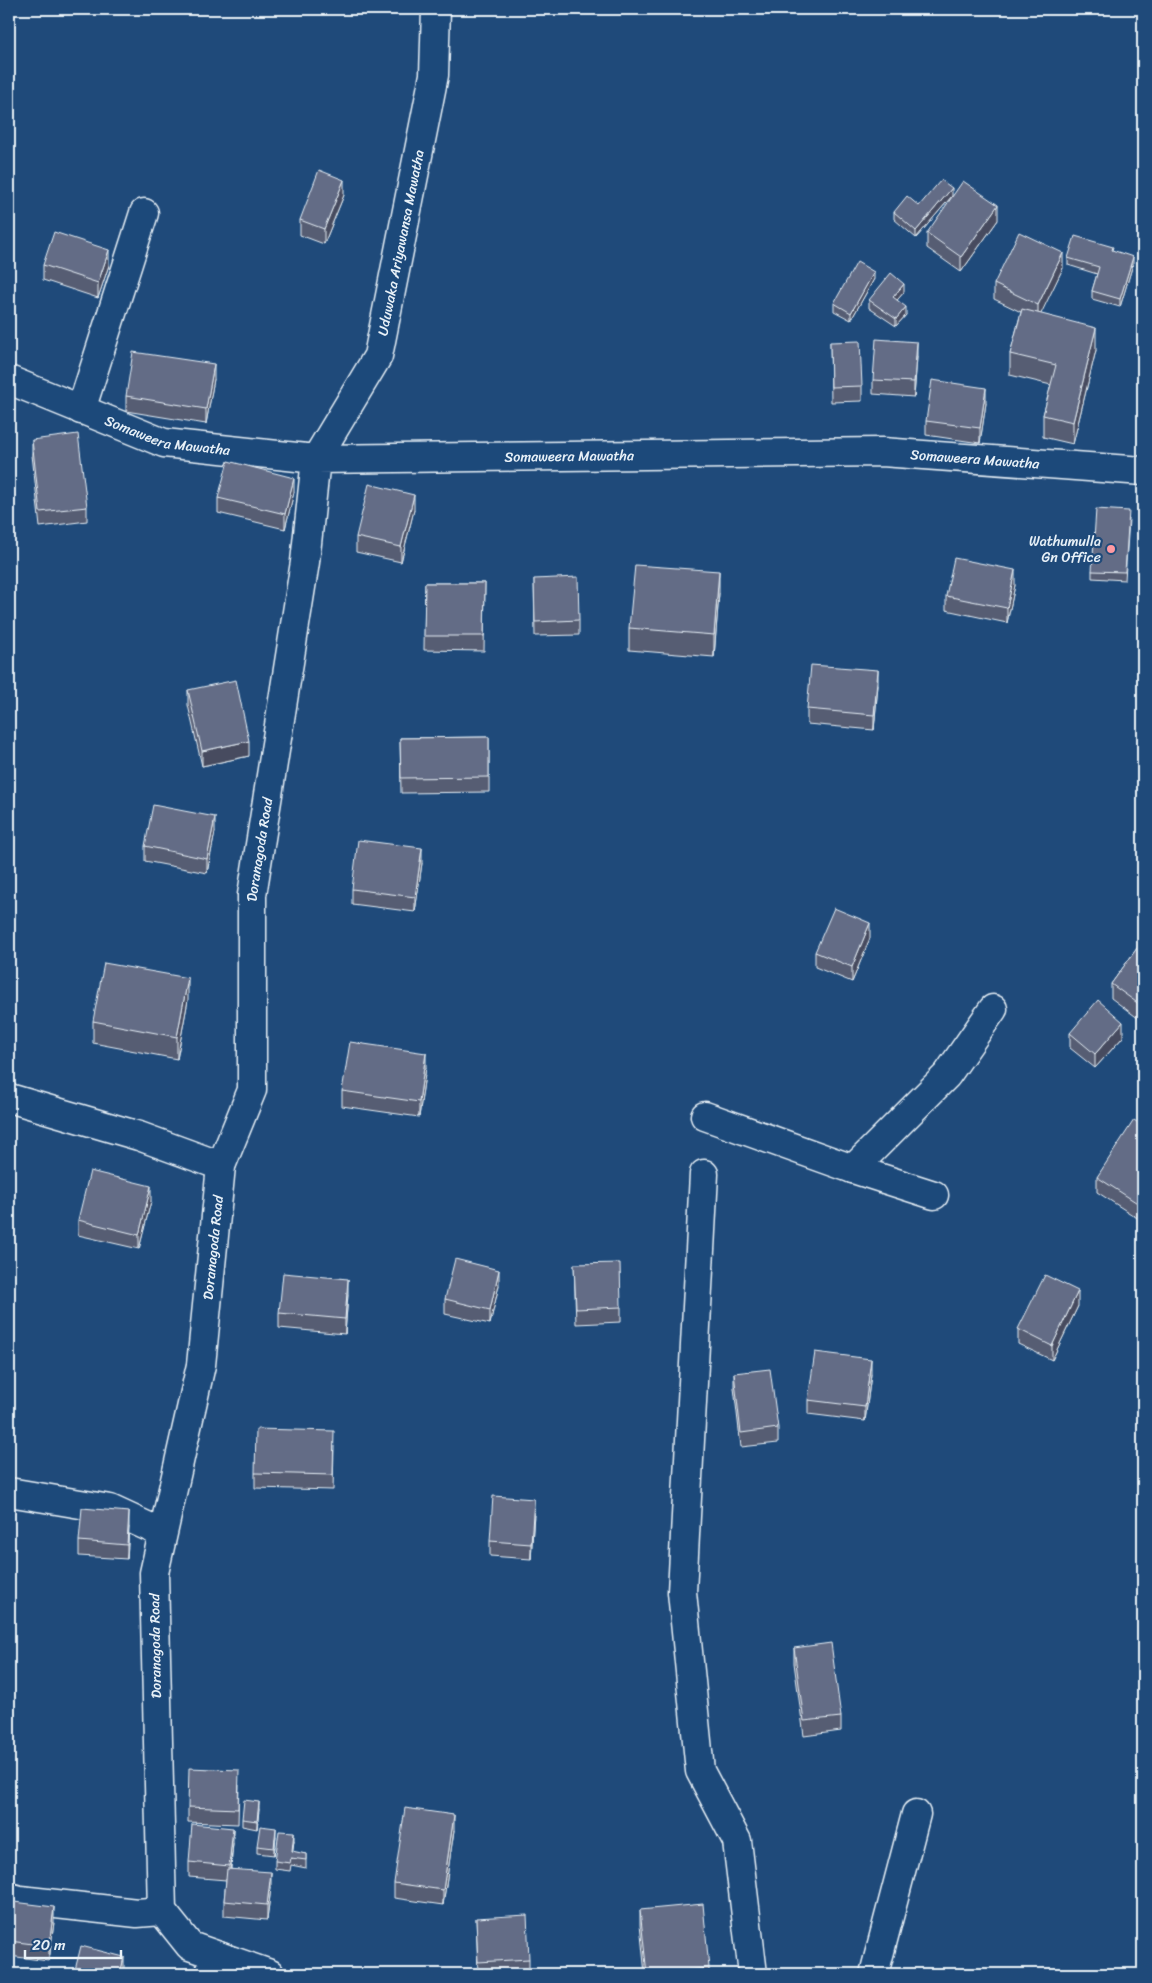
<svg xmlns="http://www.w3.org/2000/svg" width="1152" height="1983" viewBox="0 0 1152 1983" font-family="Sriracha,sans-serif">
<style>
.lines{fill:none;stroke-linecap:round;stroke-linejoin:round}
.minor-casing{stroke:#e8f1f8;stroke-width:31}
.tertiary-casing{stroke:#e8f1f8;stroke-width:31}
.minor{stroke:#1f4a7a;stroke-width:28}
.tertiary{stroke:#1f4a7a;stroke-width:28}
.wall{fill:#565d73;stroke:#e8f1f8}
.shaded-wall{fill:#464c5e;stroke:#e8f1f8}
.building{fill:#646c86;stroke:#e8f1f8}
.poi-dot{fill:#ff9aa2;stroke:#1f4a7a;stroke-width:2}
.labels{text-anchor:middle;stroke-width:4.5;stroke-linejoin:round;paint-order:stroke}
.street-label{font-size:14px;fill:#e8f1f8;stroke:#1f4a7a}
.poi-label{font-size:14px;fill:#e8f1f8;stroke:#1f4a7a;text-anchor:end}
</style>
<rect width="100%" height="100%" fill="#1f4a7a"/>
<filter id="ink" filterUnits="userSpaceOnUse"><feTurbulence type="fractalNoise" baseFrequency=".02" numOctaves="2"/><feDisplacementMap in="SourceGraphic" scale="10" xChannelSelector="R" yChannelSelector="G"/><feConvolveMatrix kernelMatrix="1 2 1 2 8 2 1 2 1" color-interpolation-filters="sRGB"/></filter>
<g filter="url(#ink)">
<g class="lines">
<g class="minor-casing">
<g id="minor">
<path id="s1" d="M 9,380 L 164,443 L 316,459 L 378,356 L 434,75 L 436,9"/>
<path d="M 81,410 L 144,213"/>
<path d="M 9,1098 L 139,1136 L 221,1166"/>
<path d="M 705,1116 L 853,1169 L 934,1195"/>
<path d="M 853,1169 L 947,1075 L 993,1009"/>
<path d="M 704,1174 L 682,1592 L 700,1771 L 737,1841 L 753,1974"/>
<path d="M 9,1492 L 110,1509 L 162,1533"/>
<path d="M 9,1897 L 20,1900 L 137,1913 L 162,1911"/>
<path d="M 209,1974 L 219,1956"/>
<path d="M 874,1974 L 916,1814"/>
</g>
</g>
<g class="tertiary-casing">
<g id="tertiary">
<path id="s2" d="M 270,1974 L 190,1946 L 162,1911 L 154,1573 L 201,1365 L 221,1166 L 252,1090 L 252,895 L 305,562 L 316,459 L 882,452 L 1143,471"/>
</g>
</g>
<use href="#minor" class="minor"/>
<use href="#tertiary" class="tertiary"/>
</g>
<path class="wall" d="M 344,195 L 324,244 L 300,235 L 300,220 Z
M 952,196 L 916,238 L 894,219 L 894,212 L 919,206 Z
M 998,220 L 961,272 L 927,248 L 927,233 Z
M 1113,251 L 1133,264 L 1120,307 L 1092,299 L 1092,291 L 1097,274 L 1068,265 L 1068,258 Z
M 43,265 L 109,265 L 98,298 L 43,280 Z
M 1063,268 L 1040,314 L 1096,350 L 1073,444 L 1043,437 L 1043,415 L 1051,385 L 1010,375 L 1010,354 L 1021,312 L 994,299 L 994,284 Z
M 874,279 L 851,320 L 834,311 L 834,303 Z
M 904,292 L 897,300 L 906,315 L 896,326 L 869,308 L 869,300 Z
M 830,342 L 862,386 L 862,401 L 831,402 Z
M 917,357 L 914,397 L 873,394 L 873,380 Z
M 214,379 L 206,424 L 126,411 L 126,396 Z
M 986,403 L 980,443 L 926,435 L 926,421 Z
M 32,440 L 87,507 L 87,521 L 40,527 L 32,455 Z
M 294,492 L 285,529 L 218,513 L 218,498 Z
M 414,510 L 401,562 L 356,552 L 356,537 Z
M 1129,519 L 1125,580 L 1092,578 L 1092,571 Z
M 534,579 L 579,620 L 579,635 L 535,636 Z
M 425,583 L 485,583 L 484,651 L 424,650 Z
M 1015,585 L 1007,623 L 946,610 L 946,596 Z
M 719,593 L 714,657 L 629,650 L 629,628 Z
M 878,685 L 874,730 L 807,724 L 807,709 Z
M 188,690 L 249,756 L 202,766 L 188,705 Z
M 489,737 L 489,792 L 401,793 L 400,738 Z
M 215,832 L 207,873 L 145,861 L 145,846 Z
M 422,863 L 415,912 L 352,904 L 352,889 Z
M 870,938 L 852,982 L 815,967 L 815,952 Z
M 1143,940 L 1143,1022 L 1111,998 L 1111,984 Z
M 188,1000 L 177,1059 L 93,1043 L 93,1021 Z
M 1070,1033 L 1123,1037 L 1095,1068 L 1070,1048 Z
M 426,1067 L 419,1117 L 342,1106 L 342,1091 Z
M 1143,1126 L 1142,1221 L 1097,1192 L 1097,1177 Z
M 151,1201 L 139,1249 L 78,1235 L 78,1220 Z
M 574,1264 L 621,1307 L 621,1322 L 576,1324 Z
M 499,1285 L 490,1324 L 445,1314 L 445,1299 Z
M 348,1294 L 345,1334 L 279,1328 L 279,1313 Z
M 1078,1306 L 1052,1360 L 1018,1344 L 1018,1329 Z
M 734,1373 L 778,1428 L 778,1443 L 741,1447 L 734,1388 Z
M 871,1374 L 865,1421 L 808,1414 L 808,1400 Z
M 1143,1403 L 1143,1436 L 1142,1436 Z
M 334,1446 L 333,1490 L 255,1488 L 255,1473 Z
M 534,1513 L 531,1559 L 490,1556 L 490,1541 Z
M 129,1527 L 127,1559 L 79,1556 L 79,1541 Z
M 794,1648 L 841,1717 L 841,1731 L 804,1736 L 794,1663 Z
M 239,1785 L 238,1824 L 188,1822 L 188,1807 Z
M 259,1809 L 257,1829 L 242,1826 L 242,1819 Z
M 454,1830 L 443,1905 L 394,1898 L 394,1883 Z
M 276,1836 L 274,1855 L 257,1853 L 257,1846 Z
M 294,1840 L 292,1852 L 306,1854 L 306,1868 L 291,1865 L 290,1871 L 275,1869 L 275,1861 Z
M 233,1843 L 231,1869 L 271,1887 L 267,1920 L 224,1916 L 224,1901 L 226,1880 L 189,1877 L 189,1862 Z
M 640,1910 L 709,1968 L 709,1974 L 645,1974 L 640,1925 Z
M 476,1918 L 529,1959 L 529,1974 L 478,1974 Z
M 54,1922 L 49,1961 L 9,1956 L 9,1941 Z"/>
<path class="shaded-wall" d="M 344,180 L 344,195 L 324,244 L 324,229 Z
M 952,188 L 952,196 L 916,238 L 916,231 Z
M 998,205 L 998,220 L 961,272 L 961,257 Z
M 109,250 L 109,265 L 98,298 L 98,283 Z
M 1063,253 L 1063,268 L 1038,320 L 1038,305 Z
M 1133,257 L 1133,264 L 1120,307 L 1120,299 Z
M 874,272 L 874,279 L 851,320 L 851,313 Z
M 904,284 L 904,292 L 893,305 L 893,297 Z
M 906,307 L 906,315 L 896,326 L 896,319 Z
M 1096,328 L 1096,350 L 1073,444 L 1073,422 Z
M 917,342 L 917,357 L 914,397 L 914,382 Z
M 214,364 L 214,379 L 206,424 L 206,409 Z
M 986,388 L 986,403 L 980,443 L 980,428 Z
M 294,478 L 294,492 L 285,529 L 285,514 Z
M 414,495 L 414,510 L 401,562 L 401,547 Z
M 1015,570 L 1015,585 L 1007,623 L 1007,608 Z
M 719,571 L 719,593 L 714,657 L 714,635 Z
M 878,670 L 878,685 L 874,730 L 874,715 Z
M 249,741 L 249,756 L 202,766 L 202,751 Z
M 215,817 L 215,832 L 207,873 L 207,859 Z
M 422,848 L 422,863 L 415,912 L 415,897 Z
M 870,923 L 870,938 L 852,982 L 852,967 Z
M 188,978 L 188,1000 L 177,1059 L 177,1037 Z
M 1123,1022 L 1123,1037 L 1095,1068 L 1095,1054 Z
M 426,1053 L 426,1067 L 419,1117 L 419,1102 Z
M 151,1186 L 151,1201 L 139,1249 L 139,1235 Z
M 1143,1204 L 1143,1219 L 1142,1221 L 1142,1206 Z
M 499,1270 L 499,1285 L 490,1324 L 490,1310 Z
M 348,1279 L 348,1294 L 345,1334 L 345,1319 Z
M 1078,1291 L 1078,1306 L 1052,1360 L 1052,1346 Z
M 871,1359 L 871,1374 L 865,1421 L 865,1407 Z
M 534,1499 L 534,1513 L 531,1559 L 531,1544 Z
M 129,1512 L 129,1527 L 127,1559 L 127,1545 Z
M 259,1802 L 259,1809 L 257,1829 L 257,1821 Z
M 454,1815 L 454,1830 L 443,1905 L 443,1890 Z
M 233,1828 L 233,1843 L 229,1881 L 229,1866 Z
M 276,1828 L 276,1836 L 274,1855 L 274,1848 Z
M 294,1832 L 294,1840 L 292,1859 L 292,1851 Z
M 271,1872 L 271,1887 L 267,1920 L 267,1905 Z
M 54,1907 L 54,1922 L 49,1961 L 49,1946 Z
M 124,1957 L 124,1974 L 120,1974 Z"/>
<path class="building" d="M 319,170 L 344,180 L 324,229 L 300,220 Z
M 941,180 L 952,188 L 916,231 L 894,212 L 907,196 L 919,206 Z
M 963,181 L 998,205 L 961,257 L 927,233 Z
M 54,232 L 109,250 L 98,283 L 43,265 Z
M 1019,232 L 1063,253 L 1038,305 L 994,284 Z
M 1075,236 L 1113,247 L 1112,250 L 1133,257 L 1120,299 L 1092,291 L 1099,267 L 1068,258 Z
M 857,262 L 874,272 L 851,313 L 834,303 Z
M 891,273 L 904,284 L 893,297 L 906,307 L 896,319 L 869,300 Z
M 1022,309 L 1096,328 L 1073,422 L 1043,415 L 1056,365 L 1010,354 Z
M 876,339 L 917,342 L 914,382 L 873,380 Z
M 860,341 L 862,386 L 831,387 L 830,342 Z
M 133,352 L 214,364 L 206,409 L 126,396 Z
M 932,380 L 986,388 L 980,428 L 926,421 Z
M 78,434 L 87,507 L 40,512 L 32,440 Z
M 228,461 L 294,478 L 285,514 L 218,498 Z
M 369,484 L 414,495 L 401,547 L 356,537 Z
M 1096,509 L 1129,511 L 1125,572 L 1092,571 Z
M 954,558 L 1015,570 L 1007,608 L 946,596 Z
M 635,565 L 719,571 L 714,635 L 629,628 Z
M 578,577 L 579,620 L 535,622 L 534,579 Z
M 425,583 L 485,583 L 484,636 L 424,636 Z
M 811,665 L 878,670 L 874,715 L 807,709 Z
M 236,680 L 249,741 L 202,751 L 188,690 Z
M 489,737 L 489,777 L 401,778 L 400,738 Z
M 153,805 L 215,817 L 207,859 L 145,846 Z
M 358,840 L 422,848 L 415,897 L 352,889 Z
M 834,908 L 870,923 L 852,967 L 815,952 Z
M 1143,940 L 1143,1007 L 1111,984 Z
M 104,963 L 188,978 L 177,1037 L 93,1021 Z
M 1098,1000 L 1123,1022 L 1095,1054 L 1070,1033 Z
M 350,1042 L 426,1053 L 419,1102 L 342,1091 Z
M 1134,1120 L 1143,1126 L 1143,1204 L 1142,1206 L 1097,1177 Z
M 90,1171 L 151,1186 L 139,1235 L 78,1220 Z
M 455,1259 L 499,1270 L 490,1310 L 445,1299 Z
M 620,1263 L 621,1307 L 576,1309 L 574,1264 Z
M 283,1273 L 348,1279 L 345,1319 L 279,1313 Z
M 1045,1275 L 1078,1291 L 1052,1346 L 1018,1329 Z
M 815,1352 L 871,1359 L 865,1407 L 808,1400 Z
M 770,1369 L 778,1428 L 741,1433 L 734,1373 Z
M 1143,1403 L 1143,1421 L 1142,1421 Z
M 256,1429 L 334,1431 L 333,1475 L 255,1473 Z
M 493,1496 L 534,1499 L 531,1544 L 490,1541 Z
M 82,1508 L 129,1512 L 127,1545 L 79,1541 Z
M 831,1643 L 841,1717 L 804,1721 L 794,1648 Z
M 189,1768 L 239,1770 L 238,1809 L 188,1807 Z
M 244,1800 L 259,1802 L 257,1821 L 242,1819 Z
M 405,1808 L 454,1815 L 443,1890 L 394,1883 Z
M 192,1824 L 233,1828 L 229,1866 L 189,1862 Z
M 260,1826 L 276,1828 L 274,1848 L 257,1846 Z
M 279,1831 L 294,1832 L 292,1851 L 306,1854 L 306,1860 L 291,1858 L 290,1863 L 275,1861 Z
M 227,1869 L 271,1872 L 267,1905 L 224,1901 Z
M 14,1902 L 54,1907 L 49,1946 L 9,1941 Z
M 703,1904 L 709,1968 L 647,1974 L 640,1910 Z
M 527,1915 L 529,1959 L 478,1962 L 476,1918 Z
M 81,1946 L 124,1957 L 120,1974 L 74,1974 Z"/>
</g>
<circle class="poi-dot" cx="1111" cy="549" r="5"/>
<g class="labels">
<g class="street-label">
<text dy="5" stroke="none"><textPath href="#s1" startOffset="556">Uduwaka Ariyawansa Mawatha</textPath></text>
<text dy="5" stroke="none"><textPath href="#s1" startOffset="169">Somaweera Mawatha</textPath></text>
<text dy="5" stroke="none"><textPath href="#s2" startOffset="1852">Somaweera Mawatha</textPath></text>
<text dy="5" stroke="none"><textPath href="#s2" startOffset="2258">Somaweera Mawatha</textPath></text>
<text dy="5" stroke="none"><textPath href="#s2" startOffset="1204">Doranagoda Road</textPath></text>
<text dy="5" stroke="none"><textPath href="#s2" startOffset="799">Doranagoda Road</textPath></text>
<text transform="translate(155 1646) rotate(-91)" y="5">Doranagoda Road</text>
</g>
<g class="poi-label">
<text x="1101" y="546">Wathumulla<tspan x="1101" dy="16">Gn Office</tspan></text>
</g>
</g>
<rect width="1152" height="1983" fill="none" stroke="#1f4a7a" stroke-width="30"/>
<rect x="15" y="15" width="1122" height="1953" fill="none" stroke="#e8f1f8" stroke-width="2" filter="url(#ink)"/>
<path d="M25 1950v8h96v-8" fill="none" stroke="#e8f1f8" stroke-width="2.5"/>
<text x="32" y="1950" font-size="15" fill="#e8f1f8" stroke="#1f4a7a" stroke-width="4" paint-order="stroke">20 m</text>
</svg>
